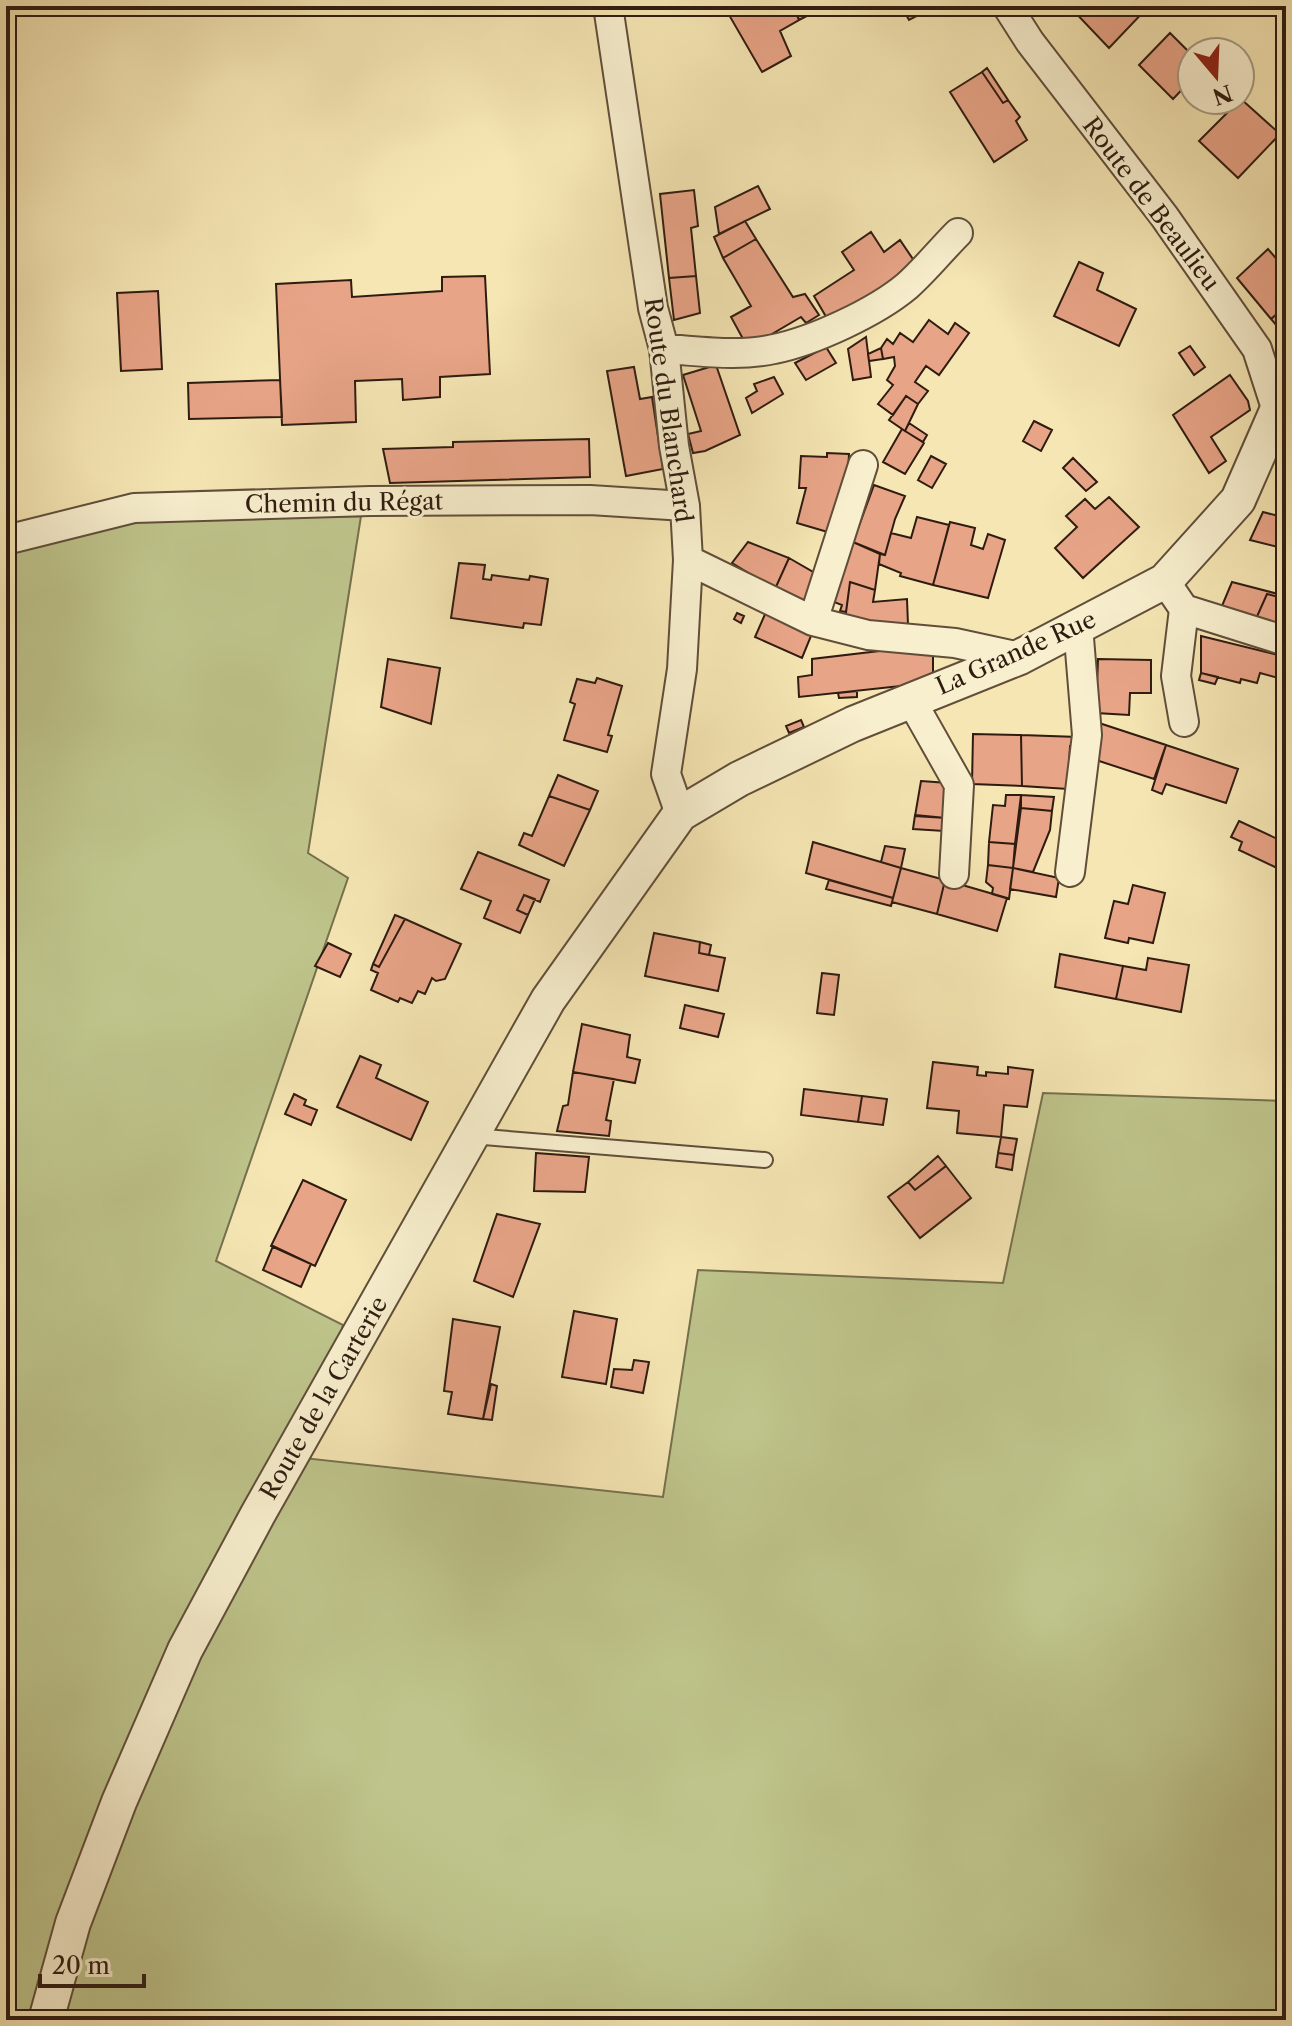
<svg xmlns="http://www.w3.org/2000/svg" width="1292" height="2026" viewBox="0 0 1292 2026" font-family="'Libre Caslon Text',serif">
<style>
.green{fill:#bec48b;stroke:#76704e;stroke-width:2}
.building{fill:#e8a487;stroke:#2f1c11;stroke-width:2}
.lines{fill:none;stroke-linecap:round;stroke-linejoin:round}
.service-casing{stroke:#604e3a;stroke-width:18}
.minor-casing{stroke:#604e3a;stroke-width:32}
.tertiary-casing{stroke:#604e3a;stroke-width:38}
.service{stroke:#f8efce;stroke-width:14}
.minor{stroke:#f8efce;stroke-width:28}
.tertiary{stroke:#f8efce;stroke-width:34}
.labels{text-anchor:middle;stroke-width:6;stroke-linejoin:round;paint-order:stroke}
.street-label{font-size:24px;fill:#2f1c11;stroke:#f8efce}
</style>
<rect width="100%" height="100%" fill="#f5e6b3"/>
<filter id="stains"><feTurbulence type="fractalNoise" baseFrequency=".0025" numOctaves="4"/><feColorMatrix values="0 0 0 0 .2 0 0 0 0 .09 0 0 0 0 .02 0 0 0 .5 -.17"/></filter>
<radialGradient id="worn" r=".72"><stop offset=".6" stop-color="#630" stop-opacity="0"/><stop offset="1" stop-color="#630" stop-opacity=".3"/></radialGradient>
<path class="green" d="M 361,516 L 308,853 L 348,878 L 216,1261 L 343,1325 L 303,1458 L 663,1497 L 698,1270 L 1003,1283 L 1043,1093 L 1286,1101 L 1286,2020 L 6,2020 L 6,550 L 140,520 Z"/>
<path class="building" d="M 729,6 L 793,6 L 799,20 L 780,31 L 791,56 L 762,72 L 725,8 Z
M 793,6 L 826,6 L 799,20 Z
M 901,6 L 936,6 L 909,20 Z
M 1069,6 L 1149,6 L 1109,48 Z
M 1170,33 L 1192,55 L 1192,79 L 1173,99 L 1139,65 Z
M 987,68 L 1008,100 L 1003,103 L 982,72 Z
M 982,72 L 1003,103 L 1008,100 L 1020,117 L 1016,121 L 1027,140 L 994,162 L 950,92 Z
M 1241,99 L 1280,134 L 1238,178 L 1199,141 Z
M 758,186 L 770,209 L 719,234 L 715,207 Z
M 694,190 L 698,226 L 691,228 L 696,276 L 669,278 L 660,194 Z
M 745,221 L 756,239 L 723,258 L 714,237 Z
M 871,232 L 884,252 L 900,240 L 919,268 L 832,327 L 814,296 L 854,270 L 842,252 Z
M 756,239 L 793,297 L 805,294 L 819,315 L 806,323 L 801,317 L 748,348 L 731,317 L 751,306 L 723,258 Z
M 1268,249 L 1286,270 L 1286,306 L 1271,319 L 1237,278 Z
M 1079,262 L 1103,273 L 1097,290 L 1136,309 L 1119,346 L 1054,316 Z
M 485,276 L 490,374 L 440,377 L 440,397 L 403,400 L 402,379 L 355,381 L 356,422 L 282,425 L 276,284 L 351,280 L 352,297 L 442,291 L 442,277 Z
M 696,276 L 700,313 L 674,320 L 669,278 Z
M 158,291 L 162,369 L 121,371 L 117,293 Z
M 1286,306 L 1286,337 L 1271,319 Z
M 929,320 L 948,334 L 955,323 L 969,333 L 939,375 L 926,366 L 915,382 L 928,391 L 918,404 L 906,396 L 893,415 L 878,404 L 893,385 L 887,380 L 895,366 L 894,357 L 883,359 L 881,348 L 887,339 L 893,344 L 900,333 L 913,342 Z
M 866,337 L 871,377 L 853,380 L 848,349 Z
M 1190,346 L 1205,367 L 1194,375 L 1179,353 Z
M 826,347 L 836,363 L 806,380 L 795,363 Z
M 881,348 L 883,359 L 869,361 L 868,354 Z
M 716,365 L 740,435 L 705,451 L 693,453 L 688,434 L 701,431 L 683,375 Z
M 634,367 L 640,399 L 652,397 L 663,469 L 626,476 L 607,371 Z
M 1230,375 L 1248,401 L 1250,410 L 1211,437 L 1226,461 L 1209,473 L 1173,415 Z
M 774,377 L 783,394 L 752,413 L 746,398 L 757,391 L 754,384 Z
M 280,380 L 282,417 L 189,419 L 188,383 Z
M 906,396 L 918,404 L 905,431 L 889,420 Z
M 1034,421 L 1052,430 L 1041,451 L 1023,441 Z
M 909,423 L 927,435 L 923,442 L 905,431 Z
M 902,429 L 924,443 L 905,474 L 883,462 Z
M 589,439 L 590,477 L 390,483 L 383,449 L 453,447 L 453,442 Z
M 827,453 L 849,454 L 848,472 L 831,533 L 797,523 L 806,488 L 799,488 L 801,456 L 827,457 Z
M 931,456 L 946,464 L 932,488 L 918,480 Z
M 1073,458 L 1097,482 L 1086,491 L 1063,468 Z
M 874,485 L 905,496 L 895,519 L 885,555 L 853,542 Z
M 1109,497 L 1139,527 L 1083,578 L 1055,548 L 1077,527 L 1066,516 L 1085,499 L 1095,509 Z
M 1263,512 L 1286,518 L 1286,549 L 1250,540 Z
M 917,517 L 949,525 L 933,585 L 900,576 L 901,573 L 879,564 L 880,554 L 885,555 L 891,533 L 911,538 Z
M 950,522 L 975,528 L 971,545 L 983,549 L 988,534 L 1005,540 L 988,598 L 933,585 Z
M 748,542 L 789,558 L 775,589 L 732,563 Z
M 853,542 L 880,554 L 875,590 L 850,582 L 846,612 L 840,611 L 842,605 L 834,602 Z
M 789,558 L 820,576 L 805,604 L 775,589 Z
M 459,563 L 485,565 L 483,579 L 491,580 L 492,575 L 529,580 L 530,576 L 548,579 L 541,625 L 524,623 L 523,628 L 451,618 Z
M 850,582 L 875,590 L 873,602 L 907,599 L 908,625 L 845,620 Z
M 1232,582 L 1286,596 L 1286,599 L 1267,594 L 1255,621 L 1219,613 Z
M 1267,594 L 1286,599 L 1286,628 L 1255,621 Z
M 766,612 L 811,636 L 802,658 L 755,637 Z
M 737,613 L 744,616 L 741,623 L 734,619 Z
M 1201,636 L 1286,657 L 1286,680 L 1260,673 L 1257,683 L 1241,679 L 1240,683 L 1201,673 Z
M 905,648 L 933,648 L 933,676 L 910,685 L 799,697 L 798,677 L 812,675 L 812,659 Z
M 388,659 L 440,668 L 431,724 L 381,707 Z
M 1098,659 L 1151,660 L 1151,693 L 1130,693 L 1129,715 L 1096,713 Z
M 1201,673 L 1218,677 L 1215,684 L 1199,680 Z
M 597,678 L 622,686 L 608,735 L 612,736 L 607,752 L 564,740 L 575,704 L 570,702 L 577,679 L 595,683 Z
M 857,691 L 857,697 L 839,698 L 838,693 Z
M 801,720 L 804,727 L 789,733 L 786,726 Z
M 1096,722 L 1166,745 L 1154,779 L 1093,759 Z
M 973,734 L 1021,735 L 1022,786 L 972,784 Z
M 1021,735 L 1078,737 L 1077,746 L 1070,746 L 1068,789 L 1022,786 Z
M 1166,745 L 1238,769 L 1226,803 L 1166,784 L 1162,794 L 1152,790 Z
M 558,775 L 598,791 L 590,810 L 549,796 Z
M 921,781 L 948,783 L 945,818 L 915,816 Z
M 1006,795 L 1021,795 L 1015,844 L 989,842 L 993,805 L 1005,806 Z
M 1021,795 L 1054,797 L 1052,811 L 1021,808 Z
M 549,796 L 590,810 L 564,866 L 519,845 L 524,833 L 532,836 Z
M 1021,808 L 1052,811 L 1050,830 L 1033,872 L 1013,868 Z
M 915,815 L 945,818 L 944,831 L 913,829 Z
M 1239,821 L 1286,843 L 1277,868 L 1239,850 L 1242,842 L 1231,837 Z
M 813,842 L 901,868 L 893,898 L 806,873 Z
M 989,842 L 1015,844 L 1013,868 L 988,865 Z
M 885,846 L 905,849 L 901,868 L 881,862 Z
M 478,852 L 549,880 L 540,902 L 524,895 L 517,910 L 528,915 L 520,933 L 484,918 L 491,901 L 461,889 Z
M 988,865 L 1013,868 L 1009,899 L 992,894 L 993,888 L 986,882 Z
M 901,868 L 945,880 L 937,914 L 892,902 Z
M 1013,868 L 1059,878 L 1056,897 L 1010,889 Z
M 829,880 L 893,898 L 891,906 L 826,889 Z
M 945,880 L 1007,898 L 997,931 L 937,914 Z
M 1133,885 L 1165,893 L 1153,943 L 1129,938 L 1128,943 L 1105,938 L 1114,901 L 1128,904 Z
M 524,895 L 535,899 L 528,915 L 517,910 Z
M 395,915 L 405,919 L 379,967 L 373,964 Z
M 405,919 L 461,944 L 445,979 L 436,981 L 432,978 L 425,994 L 418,991 L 412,1003 L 400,998 L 398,1002 L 371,990 L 378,973 L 371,970 L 373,964 L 379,967 Z
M 654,933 L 700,942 L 699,953 L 725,958 L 718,991 L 645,976 Z
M 700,942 L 711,945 L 709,955 L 699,953 Z
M 328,943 L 351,954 L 340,977 L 315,966 Z
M 1060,954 L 1123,966 L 1116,999 L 1055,987 Z
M 1148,958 L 1189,965 L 1181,1012 L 1116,999 L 1123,966 L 1146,970 Z
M 822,973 L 839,975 L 834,1015 L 817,1013 Z
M 685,1005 L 724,1014 L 718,1037 L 680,1028 Z
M 582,1024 L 630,1035 L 627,1057 L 640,1060 L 635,1083 L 573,1072 Z
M 360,1056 L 381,1065 L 376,1078 L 428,1102 L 411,1140 L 337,1107 Z
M 933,1062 L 978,1067 L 977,1075 L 986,1076 L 986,1072 L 1008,1074 L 1008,1067 L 1033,1070 L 1027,1107 L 1004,1105 L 1001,1137 L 957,1133 L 959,1111 L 927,1108 Z
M 573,1072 L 614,1079 L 606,1120 L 611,1121 L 609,1136 L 557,1131 L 563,1106 L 568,1105 Z
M 804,1089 L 862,1096 L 858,1122 L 801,1115 Z
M 294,1094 L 306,1100 L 304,1105 L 317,1110 L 311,1125 L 285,1114 Z
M 862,1096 L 887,1099 L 883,1125 L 858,1122 Z
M 1001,1137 L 1017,1139 L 1014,1155 L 998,1153 Z
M 536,1153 L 589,1157 L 585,1192 L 534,1191 Z
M 998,1153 L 1014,1155 L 1012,1170 L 996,1167 Z
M 938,1156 L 946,1166 L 915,1190 L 908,1182 Z
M 946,1166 L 971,1198 L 920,1238 L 888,1197 L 908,1182 L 915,1190 Z
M 303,1180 L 346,1200 L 315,1266 L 271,1246 Z
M 497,1214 L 540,1224 L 513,1297 L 474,1281 Z
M 273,1246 L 311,1264 L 301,1287 L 263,1270 Z
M 574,1311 L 617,1319 L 606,1384 L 562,1377 Z
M 453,1319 L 500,1327 L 483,1419 L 448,1414 L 452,1392 L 444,1391 Z
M 634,1360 L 649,1362 L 643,1393 L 611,1387 L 614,1369 L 632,1370 Z
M 491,1384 L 497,1386 L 492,1420 L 483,1419 Z"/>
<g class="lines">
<g class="service-casing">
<path id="service" d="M 472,1136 L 765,1160"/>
</g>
<g class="minor-casing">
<path id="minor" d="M 608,6 L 653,308 L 664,349 L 674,446 L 685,506 L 688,560 L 682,669 L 666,774 L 680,814
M 1007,6 L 1030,42 L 1164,216 L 1257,349 L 1277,411
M 664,349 C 700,351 739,357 774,349 C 814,341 876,312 907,286 C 925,270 941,250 958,233
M 6,540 L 134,508 L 370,501 L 590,500 L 685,506
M 688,560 L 813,621 L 868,635 L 955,643 L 1020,657
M 1165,581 L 1184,609 L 1286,641
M 813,621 L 863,465
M 911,700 L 959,785 L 954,874
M 1184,722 L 1176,676 L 1184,609
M 1070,872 L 1087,735 L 1078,626"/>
</g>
<g class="tertiary-casing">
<path id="tertiary" d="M 46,2020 L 73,1923 L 119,1802 L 185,1650 L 258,1514 L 548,1000 L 680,814 L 739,779 L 853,724 L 1020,657 L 1165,581 L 1238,500 L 1277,411 L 1286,404"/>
</g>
<use href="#service" class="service"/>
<use href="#minor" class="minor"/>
<use href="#tertiary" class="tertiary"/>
</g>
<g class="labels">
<g class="street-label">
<text transform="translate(1151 204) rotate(53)" y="8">Route de Beaulieu</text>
<text transform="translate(668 410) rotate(82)" y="8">Route du Blanchard</text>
<text transform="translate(344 503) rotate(-1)" y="8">Chemin du Régat</text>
<text transform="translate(1016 653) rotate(-24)" y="8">La Grande Rue</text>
<text transform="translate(324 1398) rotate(-60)" y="8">Route de la Carterie</text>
</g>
</g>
<rect width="1292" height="2026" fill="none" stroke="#f5e6b3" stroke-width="32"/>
<rect x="8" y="8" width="1276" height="2010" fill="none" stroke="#2f1c11" stroke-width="4"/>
<rect x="16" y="16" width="1260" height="1994" fill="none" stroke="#2f1c11" stroke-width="2"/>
<g transform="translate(1216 76) rotate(161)"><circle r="38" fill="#f8efce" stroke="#a89b82" stroke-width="2"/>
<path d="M0-6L14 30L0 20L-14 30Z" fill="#8f2418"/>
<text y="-12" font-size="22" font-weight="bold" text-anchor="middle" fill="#2f1c11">N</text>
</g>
<path d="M40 1974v12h104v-12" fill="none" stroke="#2f1c11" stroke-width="4"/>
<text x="52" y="1974" font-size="24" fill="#2f1c11" stroke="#f8efce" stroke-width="6" paint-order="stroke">20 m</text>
<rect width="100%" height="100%" filter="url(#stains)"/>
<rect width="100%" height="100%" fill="url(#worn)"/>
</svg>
